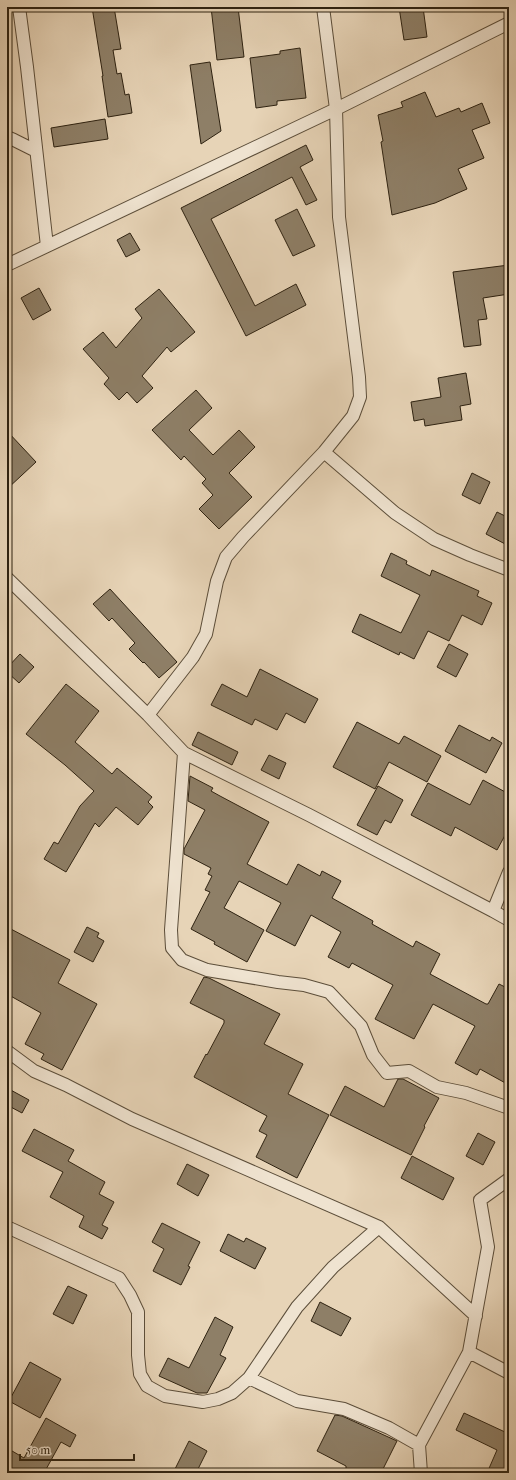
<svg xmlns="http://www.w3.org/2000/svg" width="516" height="1480" viewBox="0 0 516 1480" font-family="'IM FELL French Canon',serif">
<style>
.building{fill:#8e7f67;stroke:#2e2211}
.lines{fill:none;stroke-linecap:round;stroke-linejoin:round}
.street-casing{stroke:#5c4e3a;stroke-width:14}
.street{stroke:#efe3d0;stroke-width:12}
</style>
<rect width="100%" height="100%" fill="#e7d4b7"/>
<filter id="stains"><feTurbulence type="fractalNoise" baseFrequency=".005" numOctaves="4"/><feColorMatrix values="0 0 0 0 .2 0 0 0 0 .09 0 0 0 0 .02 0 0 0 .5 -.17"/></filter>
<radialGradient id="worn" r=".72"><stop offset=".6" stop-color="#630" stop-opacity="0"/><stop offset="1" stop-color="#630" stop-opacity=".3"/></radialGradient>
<path class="building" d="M 92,7 L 114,7 L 121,49 L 113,50 L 117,74 L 121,73 L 125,95 L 129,94 L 132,113 L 108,117 L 102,76 L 103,76 Z
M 211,7 L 238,7 L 244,57 L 217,60 Z
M 399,7 L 423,7 L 427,37 L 404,40 Z
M 300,48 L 306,98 L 277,101 L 277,105 L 256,108 L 250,58 L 280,54 L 280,51 Z
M 210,62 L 221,131 L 201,144 L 190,65 Z
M 425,92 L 436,117 L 459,108 L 461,112 L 482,103 L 490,123 L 472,130 L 484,158 L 458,169 L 467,189 L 435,203 L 392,215 L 381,142 L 383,141 L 378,115 L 403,107 L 401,102 Z
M 105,119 L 108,139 L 54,147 L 51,128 Z
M 306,145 L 313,160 L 300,167 L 317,200 L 306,205 L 292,177 L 211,219 L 255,306 L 296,284 L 306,305 L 246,336 L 181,208 Z
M 297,209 L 315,246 L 293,256 L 275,220 Z
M 130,233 L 140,250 L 126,257 L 117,240 Z
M 509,265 L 509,294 L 483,298 L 487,319 L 478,320 L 481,345 L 464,347 L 453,272 Z
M 39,288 L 51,310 L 33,320 L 21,298 Z
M 159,289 L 195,332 L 171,352 L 167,347 L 142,376 L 153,388 L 137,403 L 127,392 L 119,400 L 104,384 L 109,378 L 83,349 L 103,332 L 116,348 L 142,318 L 135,309 Z
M 466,373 L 471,404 L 460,406 L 462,420 L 425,426 L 424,419 L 414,421 L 411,402 L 441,397 L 438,378 Z
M 196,390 L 212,408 L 189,430 L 213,455 L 239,430 L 255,447 L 229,473 L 252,497 L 219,529 L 199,509 L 213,495 L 202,483 L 206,479 L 184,456 L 181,460 L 152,430 Z
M 7,431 L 36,462 L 7,489 Z
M 472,473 L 490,482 L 480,504 L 462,495 Z
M 497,512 L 509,518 L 509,546 L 486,534 Z
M 391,553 L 407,561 L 406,564 L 430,576 L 432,570 L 479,591 L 477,596 L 492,603 L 482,625 L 462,615 L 449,641 L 428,631 L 414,659 L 400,652 L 399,655 L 352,632 L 360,614 L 401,633 L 420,595 L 381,576 Z
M 110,589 L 177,662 L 159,678 L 144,662 L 143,663 L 129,649 L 135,643 L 112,618 L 109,621 L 93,604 Z
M 449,644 L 468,654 L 456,677 L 437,667 Z
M 20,654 L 34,667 L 19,683 L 7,672 L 7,668 Z
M 260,669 L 318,699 L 305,723 L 286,713 L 277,730 L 255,719 L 252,725 L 211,705 L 222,684 L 247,697 Z
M 66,684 L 99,711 L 75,742 L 112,774 L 117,768 L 152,797 L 148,802 L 153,807 L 138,825 L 116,807 L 99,827 L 95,823 L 66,872 L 44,859 L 54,842 L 58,844 L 80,806 L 94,791 L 65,765 L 26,734 Z
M 357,722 L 399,744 L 404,736 L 441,756 L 427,782 L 389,762 L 375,789 L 333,767 Z
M 459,725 L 490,741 L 492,737 L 502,743 L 486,773 L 445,751 Z
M 198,732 L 238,752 L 232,765 L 192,745 Z
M 269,755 L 286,763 L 279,779 L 261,770 Z
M 190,776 L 213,788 L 211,791 L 220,796 L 269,822 L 247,864 L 287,885 L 298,864 L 320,876 L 322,871 L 341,881 L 332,898 L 373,921 L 372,924 L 413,947 L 416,941 L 440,954 L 430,974 L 486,1004 L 488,1004 L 499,984 L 509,989 L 509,1085 L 480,1069 L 477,1075 L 455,1063 L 475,1026 L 433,1004 L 414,1039 L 375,1019 L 393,985 L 352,963 L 349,968 L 328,957 L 341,932 L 311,915 L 295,946 L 266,931 L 281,903 L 239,881 L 224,908 L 264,930 L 247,962 L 214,944 L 215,942 L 191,929 L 210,892 L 205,890 L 212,876 L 208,874 L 211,868 L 184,854 L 184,849 L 205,810 L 188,801 Z
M 483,780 L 509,794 L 509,828 L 497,850 L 455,827 L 451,836 L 411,815 L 428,783 L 470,805 Z
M 378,786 L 403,800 L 391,823 L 385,820 L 377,835 L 357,825 Z
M 7,927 L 70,960 L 58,983 L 97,1004 L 62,1070 L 41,1059 L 44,1054 L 25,1044 L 41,1013 L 7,994 Z
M 87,927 L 99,933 L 97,937 L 104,941 L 93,962 L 74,952 Z
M 204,977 L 209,978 L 280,1014 L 264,1044 L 303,1064 L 288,1094 L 329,1115 L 297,1178 L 256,1157 L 267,1135 L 259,1131 L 267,1116 L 194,1077 L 206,1054 L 207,1055 L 224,1023 L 224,1020 L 190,1003 Z
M 398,1079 L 403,1079 L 439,1098 L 424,1126 L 425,1127 L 411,1155 L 330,1115 L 345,1086 L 384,1107 Z
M 7,1088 L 29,1100 L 22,1113 L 7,1105 Z
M 34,1129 L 74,1150 L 68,1161 L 105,1182 L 99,1194 L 114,1202 L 102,1225 L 108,1228 L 102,1239 L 79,1227 L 84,1216 L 50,1197 L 63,1172 L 22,1151 Z
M 478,1133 L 495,1142 L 483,1165 L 466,1156 Z
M 412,1156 L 454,1178 L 443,1200 L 401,1178 Z
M 187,1164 L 209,1175 L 198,1196 L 177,1184 Z
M 162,1223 L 200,1242 L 188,1266 L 190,1267 L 181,1285 L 153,1271 L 164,1249 L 152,1242 Z
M 228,1234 L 244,1242 L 246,1238 L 266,1248 L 255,1269 L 220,1251 Z
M 68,1286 L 87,1295 L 73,1324 L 53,1314 Z
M 320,1302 L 351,1318 L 341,1336 L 311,1321 Z
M 215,1317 L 233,1327 L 220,1355 L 226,1358 L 207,1393 L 197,1393 L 159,1376 L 168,1358 L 189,1368 Z
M 30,1362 L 61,1379 L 40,1418 L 9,1401 Z
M 464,1413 L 505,1432 L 509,1423 L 509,1473 L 487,1473 L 497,1450 L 456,1430 Z
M 335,1415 L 342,1416 L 397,1441 L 381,1473 L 356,1473 L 346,1468 L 346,1466 L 317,1451 Z
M 46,1418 L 76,1435 L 70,1447 L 61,1442 L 44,1473 L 7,1473 L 7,1448 L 24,1458 Z
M 189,1441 L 207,1451 L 196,1473 L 173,1473 Z"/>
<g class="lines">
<g class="street-casing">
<path id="street" d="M 19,7 L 27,67 L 47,246
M 7,137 L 14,140 L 36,151
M 7,265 L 336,109 L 509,23
M 324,452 L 395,513 L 434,539 L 470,555 L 509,570
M 7,578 L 148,715 L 184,753 L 309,815 L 493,911 L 509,920
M 148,715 L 193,657 L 206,634 L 217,581 L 226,557 L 243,537 L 324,452 L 353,416 L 360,397 L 359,377 L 339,217 L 336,109 L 323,7
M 184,753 L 171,930 L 172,948 L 182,960 L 207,970 L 278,982 L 304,985 L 329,992 L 361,1026 L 373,1055 L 387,1073 L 409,1071 L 437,1087 L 466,1093 L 509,1108
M 493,911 L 509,872
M 7,1051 L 34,1071 L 66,1085 L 132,1119 L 379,1227 L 476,1316
M 7,1227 L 119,1278 L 130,1295 L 138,1312 L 138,1355 L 140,1374 L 147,1386 L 165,1396 L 203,1402 L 218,1399 L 232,1393 L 249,1378 L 297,1307 L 333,1267 L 379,1227
M 469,1352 L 509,1373
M 249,1378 L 297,1401 L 344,1409 L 389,1428 L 419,1445 L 421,1473
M 419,1445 L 469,1352 L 488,1247 L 480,1200 L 509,1179"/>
</g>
<use href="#street" class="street"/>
</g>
<rect width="516" height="1480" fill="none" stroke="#e7d4b7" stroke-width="24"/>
<rect x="8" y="8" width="500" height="1464" fill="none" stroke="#2e2211" stroke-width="2"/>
<rect x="12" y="12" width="492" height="1456" fill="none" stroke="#2e2211"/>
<path d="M20 1454v6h114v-6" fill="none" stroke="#2e2211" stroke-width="2"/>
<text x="26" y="1454" font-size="12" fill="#2e2211" stroke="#efe3d0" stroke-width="3" paint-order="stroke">50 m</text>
<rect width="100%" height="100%" filter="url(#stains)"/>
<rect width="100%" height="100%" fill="url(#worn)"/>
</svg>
